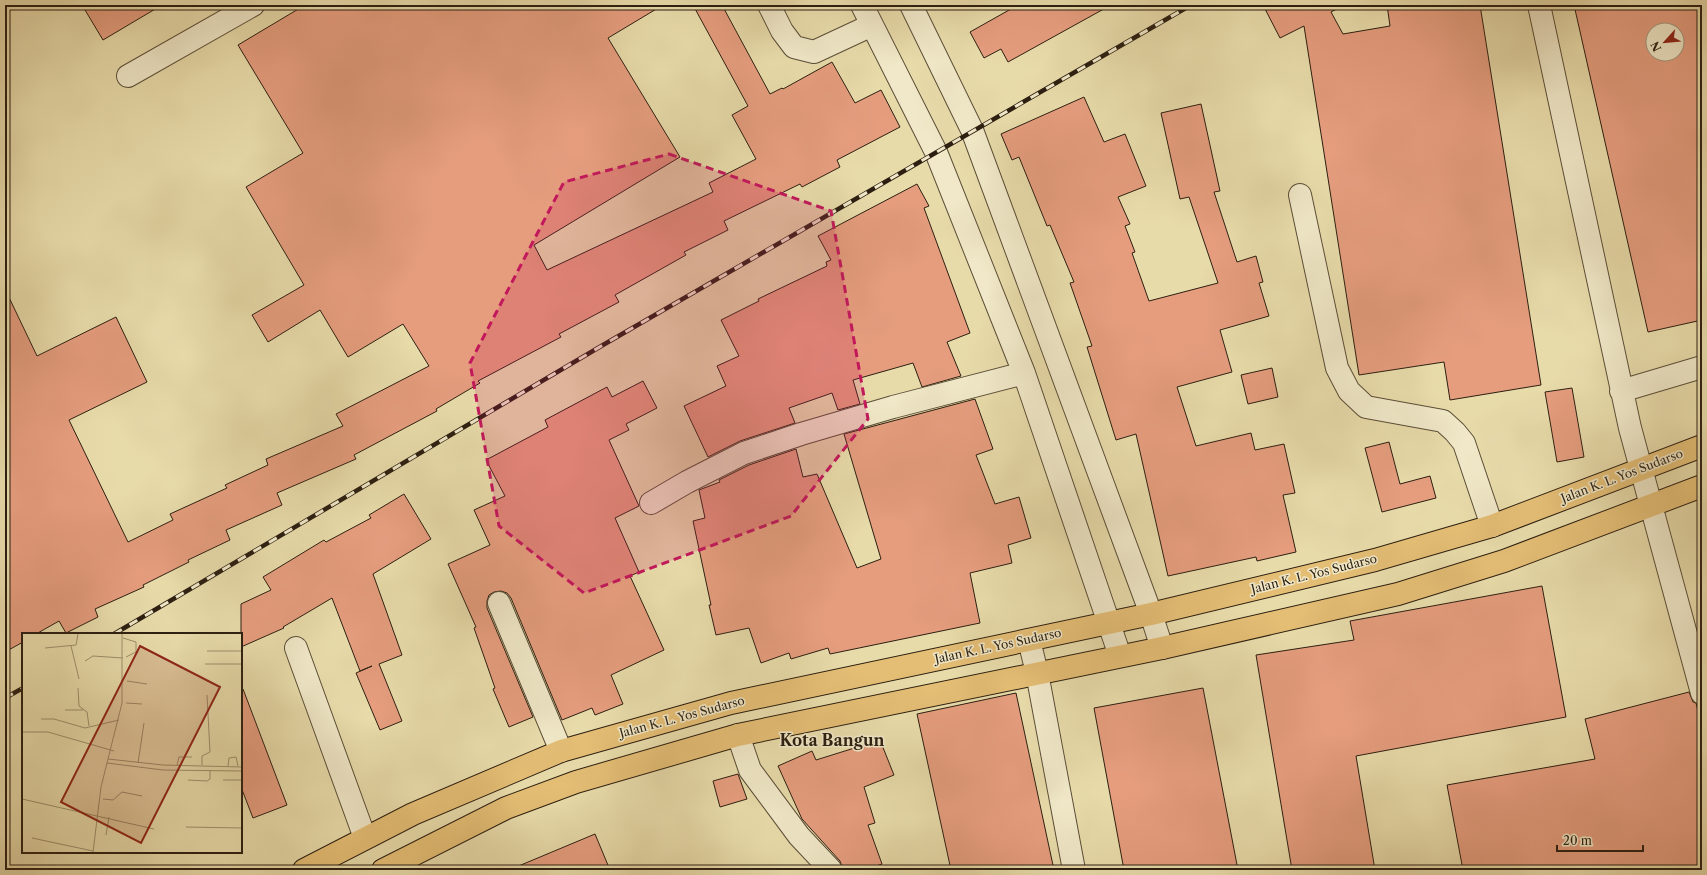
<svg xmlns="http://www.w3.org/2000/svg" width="1707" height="875" viewBox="0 0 1707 875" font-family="'Libre Caslon Text',serif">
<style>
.building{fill:#e59d7e;stroke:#2c1f11;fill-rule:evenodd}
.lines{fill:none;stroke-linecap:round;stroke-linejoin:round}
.minor-casing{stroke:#5b4e37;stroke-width:24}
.highway-casing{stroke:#2c1f11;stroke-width:24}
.minor{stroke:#f0e8c8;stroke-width:22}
.highway{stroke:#e4be75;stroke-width:22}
.rail-casing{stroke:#2c1f11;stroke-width:4.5}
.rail{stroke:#f0e8c8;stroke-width:3;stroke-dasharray:9;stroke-linecap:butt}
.marked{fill:#c2185b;fill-opacity:0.2;stroke:#c2185b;stroke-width:3;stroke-dasharray:8 5;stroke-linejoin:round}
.labels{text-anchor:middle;stroke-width:3;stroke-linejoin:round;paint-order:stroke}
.street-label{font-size:12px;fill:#2c1f11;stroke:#f0e8c8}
.district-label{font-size:16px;font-weight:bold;fill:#2c1f11;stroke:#f0e8c8}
.inset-road{fill:none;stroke:#9d906d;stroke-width:1}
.view{fill:#8f2418;fill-opacity:0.15;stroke:#8f2418;stroke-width:2}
.inset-edge{fill:none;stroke:#2c1f11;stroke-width:2}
</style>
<rect width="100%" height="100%" fill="#e8dbaa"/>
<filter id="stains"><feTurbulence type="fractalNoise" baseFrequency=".005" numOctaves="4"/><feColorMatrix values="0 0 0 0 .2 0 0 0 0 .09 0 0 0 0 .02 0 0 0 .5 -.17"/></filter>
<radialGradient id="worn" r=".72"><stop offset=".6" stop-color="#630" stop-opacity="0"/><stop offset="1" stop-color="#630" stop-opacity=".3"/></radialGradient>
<path class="building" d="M 82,5 L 162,5 L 103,40 Z
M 305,5 L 663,5 L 608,38 L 680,157 L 534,245 L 547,270 L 713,192 L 709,183 L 756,159 L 732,115 L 748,106 L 693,5 L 722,5 L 770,94 L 782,88 L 783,89 L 832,62 L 855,103 L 881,90 L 900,127 L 837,160 L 840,167 L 802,187 L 800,184 L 724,221 L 728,230 L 684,252 L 686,255 L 615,295 L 619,302 L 559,334 L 561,337 L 478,381 L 480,383 L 436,409 L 437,411 L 354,455 L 356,459 L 277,493 L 282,505 L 226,530 L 230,540 L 188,560 L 189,562 L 143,585 L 144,587 L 95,609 L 98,617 L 66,633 L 59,621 L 36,634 L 23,634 L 23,642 L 5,652 L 5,289 L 37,356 L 116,317 L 147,382 L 69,420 L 128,542 L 173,520 L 170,514 L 227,488 L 225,485 L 268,465 L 266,459 L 343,426 L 336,414 L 429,366 L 403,324 L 348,357 L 320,310 L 268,342 L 252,315 L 304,285 L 246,187 L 303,153 L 238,45 Z
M 1018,5 L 1111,5 L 1008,62 L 1001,49 L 984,58 L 970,32 Z
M 1263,5 L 1344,5 L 1331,12 L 1343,34 L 1390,26 L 1387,5 L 1480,5 L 1541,385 L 1450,400 L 1444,362 L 1359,375 L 1304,26 L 1280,38 Z
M 1574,5 L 1702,5 L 1702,320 L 1648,332 ZM 1653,30 L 1677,30 L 1677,54 L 1653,54 Z
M 1084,97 L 1104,142 L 1125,134 L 1146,186 L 1118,197 L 1130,224 L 1125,226 L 1135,252 L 1132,253 L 1149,301 L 1218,283 L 1189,197 L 1180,199 L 1161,113 L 1201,104 L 1220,191 L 1214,192 L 1237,262 L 1256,256 L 1263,282 L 1259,283 L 1269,316 L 1220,330 L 1232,372 L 1177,387 L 1196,446 L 1251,433 L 1255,450 L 1284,444 L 1295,493 L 1283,495 L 1296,552 L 1257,561 L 1256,557 L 1168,576 L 1136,434 L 1116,440 L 1087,347 L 1092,346 L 1070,283 L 1074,282 L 1050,225 L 1047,226 L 1019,157 L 1012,160 L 1001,134 Z
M 917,184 L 929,206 L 924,208 L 970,333 L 947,342 L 961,376 L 922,387 L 913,363 L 853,380 L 860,404 L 838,410 L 832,393 L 789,408 L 795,423 L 740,441 L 708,457 L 684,406 L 726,386 L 717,366 L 739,356 L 721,320 L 759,301 L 758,299 L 827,266 L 826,262 L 831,260 L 818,236 Z
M 1272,368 L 1278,397 L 1248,404 L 1241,375 Z
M 643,381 L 657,408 L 626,424 L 629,430 L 609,440 L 639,506 L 615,518 L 639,572 L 630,576 L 664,650 L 611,675 L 623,704 L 595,715 L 592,708 L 562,720 L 511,598 L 507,593 L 501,591 L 494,592 L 489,595 L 487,601 L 487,608 L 533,717 L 509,727 L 493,689 L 495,688 L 474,628 L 476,627 L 448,564 L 490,545 L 474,510 L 505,496 L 486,460 L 548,427 L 545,420 L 607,387 L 612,397 Z
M 1572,388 L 1584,457 L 1557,462 L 1545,392 Z
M 975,399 L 993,449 L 976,455 L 995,504 L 1019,497 L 1031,538 L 1008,545 L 1012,563 L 970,573 L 980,623 L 830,654 L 828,648 L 791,659 L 789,653 L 761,663 L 749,628 L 716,635 L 709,605 L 711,605 L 693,521 L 705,518 L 699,490 L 720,482 L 719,480 L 749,465 L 796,449 L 803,477 L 817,474 L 857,568 L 881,559 L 844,434 Z
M 1389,442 L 1400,484 L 1430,476 L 1436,498 L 1382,512 L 1365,448 Z
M 404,494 L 431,539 L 373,574 L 402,655 L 379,664 L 402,721 L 380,730 L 356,673 L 372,666 L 360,671 L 332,598 L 283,627 L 284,628 L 241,647 L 241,604 L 271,590 L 263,577 L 324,540 L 326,542 L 371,518 L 369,515 Z
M 1542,586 L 1566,717 L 1356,756 L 1375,870 L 1292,870 L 1256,655 L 1354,640 L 1350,621 Z
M 1203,688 L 1238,870 L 1124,870 L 1094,708 Z
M 241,689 L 243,689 L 287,805 L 253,818 L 241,787 Z
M 1689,692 L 1693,702 L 1696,703 L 1702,727 L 1702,870 L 1463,870 L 1447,785 L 1595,759 L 1585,719 Z
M 1016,693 L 1054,870 L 951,870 L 917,714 Z
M 880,740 L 894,775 L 864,787 L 875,823 L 868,825 L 882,864 L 865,870 L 843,870 L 840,861 L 802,819 L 778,766 L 812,751 L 816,760 Z
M 738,774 L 747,799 L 720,807 L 713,781 Z
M 595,834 L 610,870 L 509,870 Z"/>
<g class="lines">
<g class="minor-casing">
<path id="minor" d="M 769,5 L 782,31 L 794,47 L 814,52 L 872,25
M 862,5 L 936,152 L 1024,373 L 1120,656
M 911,5 L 972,130 L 1151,614 L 1162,648
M 1539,5 L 1630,428 L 1702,693
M 128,76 L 253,5
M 1300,195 L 1337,368 L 1349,391 L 1366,407 L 1443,421 L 1455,432 L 1464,443 L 1492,526
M 1621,391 L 1702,367
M 651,503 L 687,482 L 744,453 L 801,434 L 893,407 L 1024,373
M 499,603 L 561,751
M 1029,640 L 1037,673 L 1074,870
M 296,648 L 365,838
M 738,735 L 750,770 L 799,836 L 831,870"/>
</g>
<g class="highway-casing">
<path id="highway" d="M 304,870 L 413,814 L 561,751 L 731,703 L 1151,614 L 1375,560 L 1492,526 L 1702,446
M 383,870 L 506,808 L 576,782 L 738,735 L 1162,648 L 1398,594 L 1504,561 L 1702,486"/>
</g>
<use href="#minor" class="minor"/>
<use href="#highway" class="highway"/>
<g class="rail-casing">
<path id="rail" d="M 114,634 L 603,345 L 1191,5
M 5,698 L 23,688"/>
</g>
<use href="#rail" class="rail"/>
</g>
<path class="marked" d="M 669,154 L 831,211 L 868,419 L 791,516 L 584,593 L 499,526 L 470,363 L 564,182 Z"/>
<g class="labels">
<g class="street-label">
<text transform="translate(1622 476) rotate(-21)" y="4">Jalan K. L. Yos Sudarso</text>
<text transform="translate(1314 574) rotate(-14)" y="4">Jalan K. L. Yos Sudarso</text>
<text transform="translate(998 646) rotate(-12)" y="4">Jalan K. L. Yos Sudarso</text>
<text transform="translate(682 717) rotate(-15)" y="4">Jalan K. L. Yos Sudarso</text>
</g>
<g class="district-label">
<text x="832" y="746">Kota Bangun</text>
</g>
</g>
<g transform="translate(22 633)">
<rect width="220" height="220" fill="#e8dbaa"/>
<path class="inset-road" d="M 101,5 L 114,9 L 114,19 L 104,24M 49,13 L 57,46M 23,15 L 54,12 L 56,1M 185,18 L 220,18M 63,28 L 71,23 L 101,25M 183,31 L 220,31M 105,48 L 125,51M 56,55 L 57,73 L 65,79 L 67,93M 104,70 L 120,71M 43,77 L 61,77M 19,86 L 32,86 L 63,95 L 97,87M 0,99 L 26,99 L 92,118M 86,126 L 141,132 L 220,134M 85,130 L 141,137 L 220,138M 116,130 L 122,90M 155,132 L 157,124 L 170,124M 180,132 L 180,123 L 188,119 L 185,62M 206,133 L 207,125 L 214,124 L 216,133M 166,147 L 185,148 L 188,146 L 188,137M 201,147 L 220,147M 0,166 L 132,196M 81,166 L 91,167 L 100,159 L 120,163M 164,194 L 220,195M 84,202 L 87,184M 10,205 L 71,218M 71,219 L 79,154 L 100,70 L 100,1"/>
<path class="view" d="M 118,13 L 198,54 L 119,210 L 39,169 Z"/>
<rect width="220" height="220" class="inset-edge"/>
</g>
<rect width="1707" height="875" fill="none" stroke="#e8dbaa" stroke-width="20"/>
<rect x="6" y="6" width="1695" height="863" fill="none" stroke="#2c1f11" stroke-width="2"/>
<rect x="10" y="10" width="1687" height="855" fill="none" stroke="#2c1f11"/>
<g transform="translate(1665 42) rotate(243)"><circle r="19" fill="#f0e8c8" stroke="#a2987f"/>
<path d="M0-3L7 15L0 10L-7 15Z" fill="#8f2418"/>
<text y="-6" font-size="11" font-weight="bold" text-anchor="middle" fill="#2c1f11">N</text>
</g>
<path d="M1557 845v6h86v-6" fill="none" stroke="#2c1f11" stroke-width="2"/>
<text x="1563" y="845" font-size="12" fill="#2c1f11" stroke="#f0e8c8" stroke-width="3" paint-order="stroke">20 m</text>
<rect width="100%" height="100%" filter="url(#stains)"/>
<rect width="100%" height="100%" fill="url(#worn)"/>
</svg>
